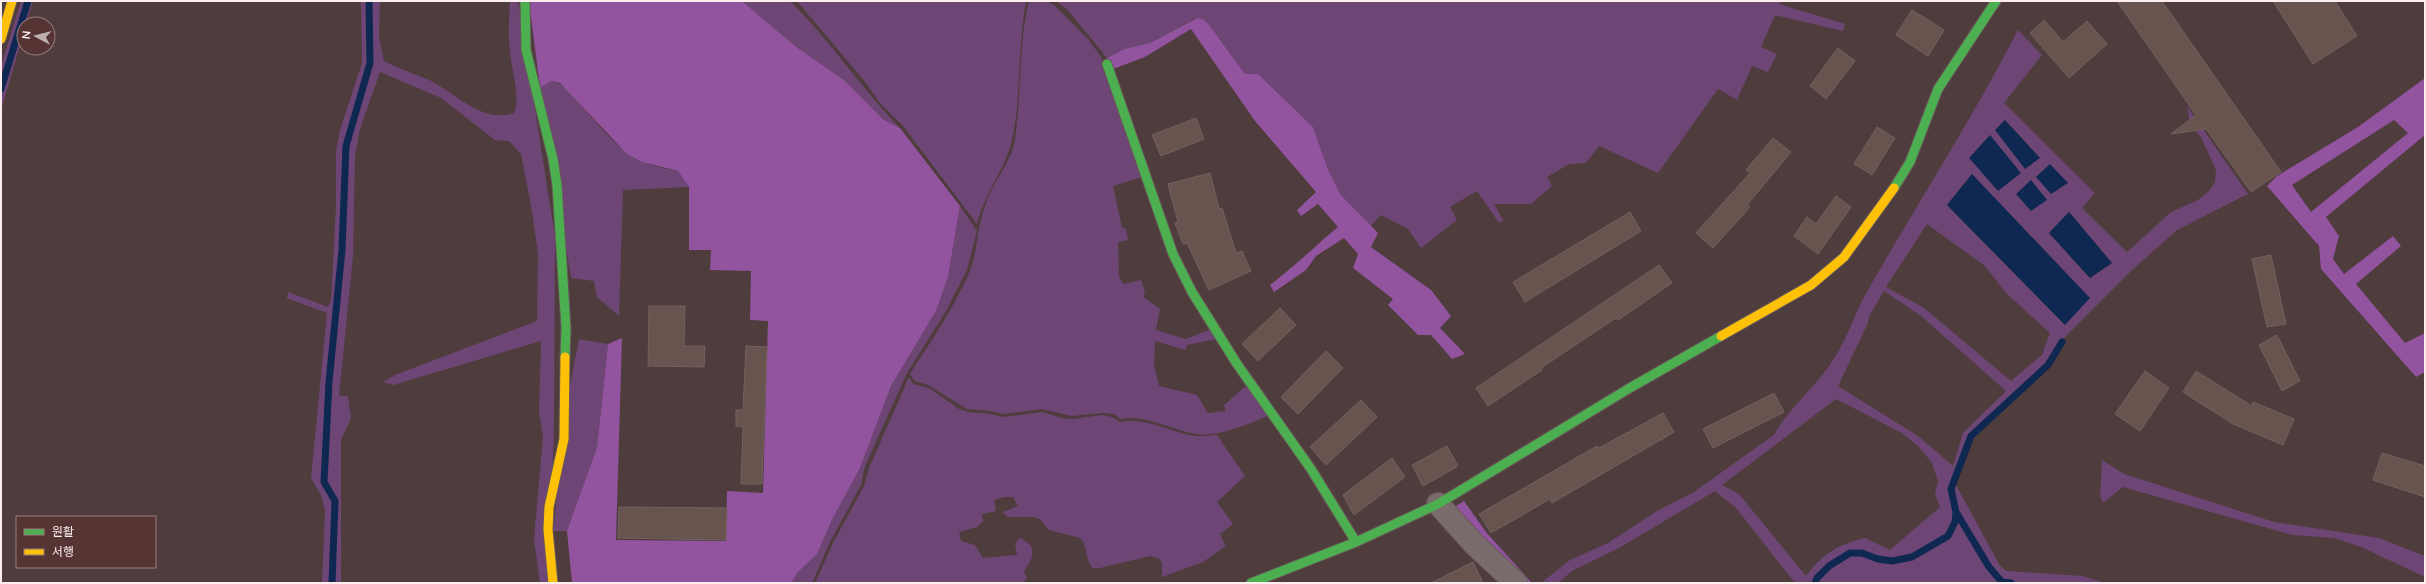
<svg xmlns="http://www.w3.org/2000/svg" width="2426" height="584" viewBox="0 0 2426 584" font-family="Mulish,'Noto Sans KR',sans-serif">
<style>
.green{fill:#6e4676;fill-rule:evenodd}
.forest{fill:#92539f;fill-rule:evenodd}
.water{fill:#0f2851}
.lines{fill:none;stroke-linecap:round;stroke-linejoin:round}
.stream{stroke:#0f2851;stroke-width:7}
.building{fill:#69534e;stroke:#726260}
.street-casing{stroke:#68595a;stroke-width:24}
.fast-casing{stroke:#68595a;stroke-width:11}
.slow-casing{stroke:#68595a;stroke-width:11}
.street{stroke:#7a6c6c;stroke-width:22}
.fast{stroke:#4caf50;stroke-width:9}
.slow{stroke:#ffc107;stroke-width:9}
</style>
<rect width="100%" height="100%" fill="#4f3c3c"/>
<path class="green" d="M 21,1 L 26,1 L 1,84 L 1,66 Z
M 29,1 L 33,1 L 26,24 L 24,24 L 24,32 L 1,110 L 1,95 Z
M 361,1 L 367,1 L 368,63 L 344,146 L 340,250 L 327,382 L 322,482 L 333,502 L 330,583 L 322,583 L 325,511 L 321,495 L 311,478 L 327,313 L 287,298 L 288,292 L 328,307 L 331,301 L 336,207 L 336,151 L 340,130 L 362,63 Z
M 370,1 L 380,1 L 379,37 L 384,61 C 398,68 412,73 427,79 C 455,92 481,124 514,113 C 521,95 511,71 510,51 C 508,34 509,18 510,1 L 518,1 L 555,237 L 554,433 L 548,583 L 540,583 L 534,539 L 543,437 L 539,412 L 541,341 L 393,385 L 383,382 L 395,375 L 537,321 L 538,254 L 532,211 L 521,154 L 509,141 L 495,140 L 441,98 L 380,72 L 360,129 L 355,156 L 353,256 L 339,396 L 348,396 L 351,418 L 341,440 L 341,583 L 333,583 L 336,501 L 325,481 L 330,382 L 343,250 L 348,146 L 371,63 Z
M 742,1 L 790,1 C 830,40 861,88 900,128 L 884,120 L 844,80 L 795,46 Z
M 797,1 L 1026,1 C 1017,47 1022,94 1012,140 C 1005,170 984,194 977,224 L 903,126 L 880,103 L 866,83 Z
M 1029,1 L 1046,1 L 1055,6 L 1088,39 L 1101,57 L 1142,177 L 1113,186 L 1122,228 L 1126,229 L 1128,240 L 1118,242 L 1119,276 L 1123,284 L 1141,280 L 1145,291 L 1143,297 L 1160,309 L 1156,330 L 1185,339 L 1210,330 L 1216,339 L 1187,345 L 1185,350 L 1155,341 L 1154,366 L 1159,386 L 1197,395 L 1208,413 L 1226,411 L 1224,405 L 1246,386 L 1269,415 C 1250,424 1215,438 1195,434 C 1169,429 1146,414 1120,419 L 1114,414 L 1102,413 L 1072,416 L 1042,409 L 1002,414 L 991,411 L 967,409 L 928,385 L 915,381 L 910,374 C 931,341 954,308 970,271 C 978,250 977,227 985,206 C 992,183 1010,165 1015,140 C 1022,94 1018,46 1029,1 Z
M 1056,1 L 1781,1 L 1779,4 L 1845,24 L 1843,31 L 1775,15 L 1761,47 L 1777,54 L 1768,72 L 1752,66 L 1737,100 L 1718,89 L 1658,173 L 1599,146 L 1586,163 L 1569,164 L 1547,177 L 1552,186 L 1531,204 L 1494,204 L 1503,220 L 1499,223 L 1477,191 L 1450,207 L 1457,220 L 1421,248 L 1408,229 L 1381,215 L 1371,226 L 1340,194 L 1327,170 L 1313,127 L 1258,74 L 1245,74 L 1210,26 L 1196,18 L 1150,43 L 1124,49 L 1107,58 L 1067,9 Z
M 2018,30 L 2042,55 L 2004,103 L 2095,193 L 2082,208 L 2127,252 L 2171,212 L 2198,200 L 2208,192 L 2215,182 L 2216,170 L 2201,137 L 2190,124 L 2187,106 L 2248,194 L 2177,230 L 2131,271 L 2061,341 L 2047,364 L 1969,435 L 1950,488 L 1954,512 L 1953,522 L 1947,534 L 1912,555 L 1892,559 L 1879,558 L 1862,551 L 1849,551 L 1828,565 L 1816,578 L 1814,583 L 1795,583 L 1736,508 L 1715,491 L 1619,548 L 1572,571 L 1558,583 L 1541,583 L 1570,560 L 1608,543 L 1657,511 L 1694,492 L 1774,435 C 1790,406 1818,385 1835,357 C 1847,338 1854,316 1864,297 C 1915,207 1971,121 2018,30 ZM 2005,120 L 2040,158 L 2025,168 L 1995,130 ZM 1972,174 L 2066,325 L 1947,205 ZM 2069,212 L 2112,263 L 2090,278 L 2049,233 ZM 1927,224 L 1985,266 L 2006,293 L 2050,333 L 2042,355 L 2011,381 L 1924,308 L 1886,287 ZM 1884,291 L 1920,315 L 2006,391 L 1963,433 L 1953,466 L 1918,436 L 1838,386 L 1868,323 L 1869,316 ZM 1836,399 L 1902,433 L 1919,447 L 1932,463 L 1938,481 L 1935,494 L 1940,507 L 1890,550 L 1865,538 C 1839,544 1822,554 1806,576 L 1739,494 L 1722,485 Z
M 551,81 C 566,84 569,93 579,103 C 612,140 626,163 678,171 L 689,187 L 623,190 L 619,316 L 597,297 L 594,281 L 571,278 L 540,88 Z
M 960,206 L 977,231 L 967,270 L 946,311 L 907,373 L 865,466 L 861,485 L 830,542 L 812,583 L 791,583 L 798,572 L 817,554 L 832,520 L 860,468 L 891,386 L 936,311 L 948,277 Z
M 579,339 L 608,344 L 597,447 L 567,531 L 553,531 L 570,385 Z
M 909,377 L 913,384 L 929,388 L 959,409 L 968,412 L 991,414 L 1003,417 L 1043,412 L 1061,418 L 1073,419 L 1102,415 L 1112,417 L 1120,422 C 1147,417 1169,432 1195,436 C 1202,437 1210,435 1217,435 L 1245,476 L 1217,502 L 1233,524 L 1220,534 L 1226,546 L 1203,562 L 1162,577 L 1162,562 L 1158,558 L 1150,556 L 1100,568 L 1092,568 L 1088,560 L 1084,543 L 1080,538 L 1049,530 L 1040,519 L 1033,517 L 1008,517 L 1003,512 L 1018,506 L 1013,497 L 1004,497 L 994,500 L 996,511 L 982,514 L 983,521 L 977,527 L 959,532 L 961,541 L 975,545 L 983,558 L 1017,555 L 1015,543 L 1020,538 C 1038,546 1034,557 1024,571 L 1027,578 L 1023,583 L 815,583 L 833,543 L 864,486 L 869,468 Z
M 2102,460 L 2124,474 L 2274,522 L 2379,538 L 2425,556 L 2425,577 L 2361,547 L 2335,538 L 2292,535 L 2123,487 L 2103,503 L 2100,495 Z
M 1956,485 L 2000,566 L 2007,571 L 2083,576 L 2105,583 L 2027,583 L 2002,581 L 1991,566 L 1957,511 L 1954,489 Z
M 1957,517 L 2000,583 L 1817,583 C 1820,575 1844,556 1852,554 C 1865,552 1877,562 1891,563 C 1914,564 1954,541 1957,517 Z"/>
<path class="forest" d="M 529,1 L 742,1 L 795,46 L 844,80 L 884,120 L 900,128 L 960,206 L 948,277 L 936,311 L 891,386 L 860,468 L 832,520 L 817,554 L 798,572 L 791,583 L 572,583 L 567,531 L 597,447 L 608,344 L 622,338 L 616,540 L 726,541 L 727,491 L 763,493 L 768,321 L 750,320 L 751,271 L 710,270 L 711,250 L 689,250 L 689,187 L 678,171 L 642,162 L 626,153 L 560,83 L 551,81 L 540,88 Z
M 1197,18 L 1204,20 L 1210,26 L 1245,74 L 1258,74 L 1313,127 L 1328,170 L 1340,194 L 1378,233 L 1371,247 L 1431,290 L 1451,316 L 1440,328 L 1465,354 L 1452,359 L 1431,335 L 1418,335 L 1388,305 L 1393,299 L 1353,268 L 1358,254 L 1344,238 L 1316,256 L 1306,270 L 1274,292 L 1270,285 C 1294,267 1315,246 1338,227 L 1318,204 L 1301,216 L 1297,210 L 1316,192 L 1255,121 L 1191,29 L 1145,57 L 1113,69 L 1107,58 L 1124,49 L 1150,43 Z
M 2425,78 L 2425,135 L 2326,217 L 2339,236 L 2333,259 L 2344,274 L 2393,236 L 2401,246 L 2356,284 L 2405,343 L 2425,333 L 2425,372 L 2416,377 L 2321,269 L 2319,246 L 2267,186 L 2277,176 L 2358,127 ZM 2394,120 L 2408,133 L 2311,212 L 2292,185 Z
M 1464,501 L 1486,532 L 1532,583 L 1521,583 L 1480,540 L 1456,506 Z"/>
<path class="water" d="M 2005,120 L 2040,158 L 2025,169 L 1995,130 Z
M 1990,135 L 2021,173 L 1998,191 L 1969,158 Z
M 2050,164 L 2068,183 L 2051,194 L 2036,177 Z
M 1972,174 L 2090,298 L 2065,325 L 1947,205 Z
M 2031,180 L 2047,200 L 2031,211 L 2016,194 Z
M 2069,212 L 2112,263 L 2090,278 L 2049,233 Z"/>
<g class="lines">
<path class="stream" d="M 1,89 L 28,1
M 1956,512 L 1989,567 L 2002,582 L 2011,583
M 332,583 L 335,501 L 324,482 L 329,382 L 342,250 L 346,146 L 370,63 L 369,1
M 1815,583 L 1817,578 L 1829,566 L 1850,553 L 1862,553 L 1878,559 L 1892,561 L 1912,557 L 1948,536 L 1955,522 L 1956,512 L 1951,489 L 1971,436 L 2048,365 L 2062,342"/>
</g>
<path class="building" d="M 2117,1 L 2162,1 L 2281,172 L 2251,192 L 2206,129 L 2171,134 L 2196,115 Z
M 2273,1 L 2335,1 L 2357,36 L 2313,64 Z
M 1912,10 L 1944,30 L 1928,56 L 1896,35 Z
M 2044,20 L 2063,42 L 2087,21 L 2107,44 L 2069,78 L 2030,33 Z
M 1838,48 L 1855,61 L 1826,99 L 1810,86 Z
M 1196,118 L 1204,139 L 1161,156 L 1152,135 Z
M 1877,127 L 1895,138 L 1872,175 L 1854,164 Z
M 1773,138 L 1791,152 L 1747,205 L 1750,207 L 1713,248 L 1696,233 L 1750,173 L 1746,170 Z
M 1210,173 L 1219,209 L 1222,208 L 1236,253 L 1242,251 L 1251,271 L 1209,290 L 1187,243 L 1183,244 L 1175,223 L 1178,222 L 1168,184 Z
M 1836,196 L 1851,207 L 1818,254 L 1794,236 L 1807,217 L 1816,224 Z
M 1630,212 L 1641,231 L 1525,302 L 1513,282 Z
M 2271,255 L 2286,324 L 2267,327 L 2252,259 Z
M 1659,265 L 1672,283 L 1618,320 L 1616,318 L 1541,368 L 1542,370 L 1488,406 L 1476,388 Z
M 649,306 L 685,306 L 684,346 L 705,346 L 704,367 L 648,366 Z
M 1280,308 L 1296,325 L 1258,361 L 1242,344 Z
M 2277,335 L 2300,381 L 2282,391 L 2259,345 Z
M 746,346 L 767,347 L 762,484 L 741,484 L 743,427 L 736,426 L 736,410 L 743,410 Z
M 1326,351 L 1343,368 L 1298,414 L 1281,397 Z
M 2145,371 L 2169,388 L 2140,431 L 2115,414 Z
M 2196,371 L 2252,406 L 2253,402 L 2294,419 L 2283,445 L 2233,424 L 2183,392 Z
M 1774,393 L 1784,412 L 1713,448 L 1703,429 Z
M 1361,400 L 1377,417 L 1326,465 L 1310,447 Z
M 1663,413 L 1674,432 L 1552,503 L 1550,499 L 1491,533 L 1479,514 L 1597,446 L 1599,448 Z
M 1447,446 L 1458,466 L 1423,486 L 1412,465 Z
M 2382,453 L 2425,466 L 2425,497 L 2373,480 Z
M 1392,458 L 1405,477 L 1354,515 L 1343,495 Z
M 619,507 L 727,508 L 726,540 L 618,538 Z
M 1473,562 L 1483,583 L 1431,583 Z"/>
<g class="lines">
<g class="street-casing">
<path id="street" d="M 1438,504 L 1475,545 L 1516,583"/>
</g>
<g class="fast-casing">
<path id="fast" d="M 525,1 L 526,50 L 553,159 L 557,185 L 566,328 L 565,357
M 1107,64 L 1173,254 L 1192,292 L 1237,364 L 1311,469 L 1356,542
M 1894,188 L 1910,162 L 1938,89 L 1996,1
M 1251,583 L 1356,542 L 1438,504 L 1628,389 L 1721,336"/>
</g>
<g class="slow-casing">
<path id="slow" d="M 1,39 L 12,1
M 1721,336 L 1811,285 L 1844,257 L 1894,188
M 553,583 L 548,530 L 549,507 L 564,439 L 565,357"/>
</g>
<use href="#street" class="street"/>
<use href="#fast" class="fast"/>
<use href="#slow" class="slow"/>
</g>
<rect width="2426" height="584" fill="none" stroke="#fceeee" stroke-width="4"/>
<rect x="16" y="516" width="140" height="52" fill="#573434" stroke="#997e7e"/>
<rect x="24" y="529" width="20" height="6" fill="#4caf50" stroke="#997e7e"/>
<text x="52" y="536" font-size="12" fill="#fceeee">원활</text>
<rect x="24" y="549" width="20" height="6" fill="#ffc107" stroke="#997e7e"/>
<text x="52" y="556" font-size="12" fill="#fceeee">서행</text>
<g transform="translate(36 36) rotate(277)"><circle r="19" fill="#573434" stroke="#997e7e"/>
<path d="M0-3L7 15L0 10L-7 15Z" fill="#bfb0b0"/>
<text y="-6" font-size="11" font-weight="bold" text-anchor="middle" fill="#fceeee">N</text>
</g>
</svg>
